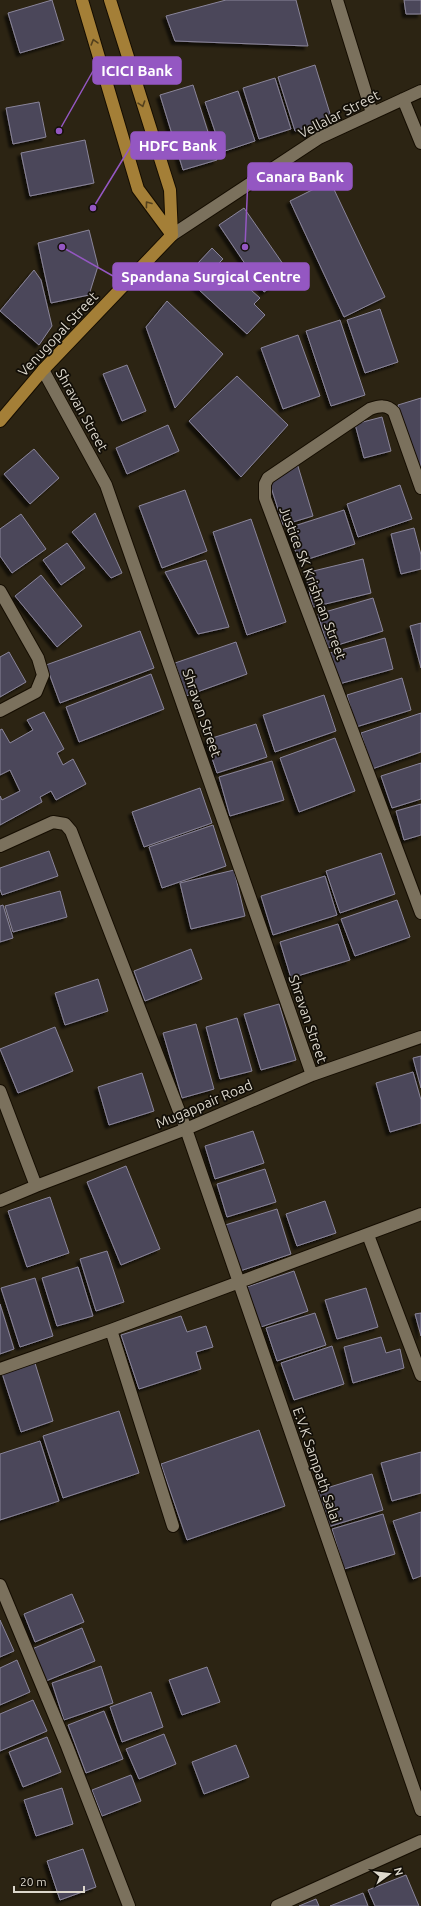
<svg xmlns="http://www.w3.org/2000/svg" width="421" height="1906" viewBox="0 0 421 1906" font-family="Ubuntu,sans-serif">
<style>
.building{fill:#4b475a;stroke:#8a859a;filter:url(#shadow)}
.lines{fill:none;stroke-linecap:round;stroke-linejoin:round}
.minor-casing{stroke:#150d01;stroke-width:14}
.major-casing{stroke:#150d01;stroke-width:14}
.minor{stroke:#7b715d;stroke-width:12}
.major{stroke:#a47f37;stroke-width:12}
.oneway{stroke:#54411d}
.labels{text-anchor:middle;stroke-width:3.5;stroke-linejoin:round;paint-order:stroke}
.street-label{font-size:14px;fill:#ddd8cd;stroke:#120e07}
.leader{fill:none;stroke:#9457c2;stroke-width:1.5}
.callout-dot{fill:#9457c2;stroke:#120e07;stroke-width:1.5}
.callout{fill:#9457c2;stroke:#9457c2;stroke-width:1.5}
.callout-label{font-size:15px;text-anchor:middle;font-weight:bold;fill:#fff}
</style>
<defs>
<filter id="shadow"><feDropShadow dx="-3.5" dy="3.5" stdDeviation="1" flood-color="#0009"/></filter>
</defs>
<rect width="100%" height="100%" fill="#2c2413"/>
<path class="building" d="M 52,0 L 64,40 L 20,53 L 8,13 Z
M 226,0 L 296,0 L 308,46 L 175,41 L 166,16 Z
M 404,0 L 421,0 L 421,14 L 406,14 Z
M 315,65 L 332,120 L 295,131 L 278,77 Z
M 275,78 L 291,129 L 259,139 L 243,88 Z
M 193,85 L 217,160 L 183,170 L 160,95 Z
M 238,91 L 255,141 L 222,152 L 205,102 Z
M 39,102 L 46,137 L 13,144 L 6,108 Z
M 85,140 L 94,183 L 30,196 L 21,153 Z
M 330,181 L 385,297 L 344,317 L 290,201 Z
M 244,208 L 290,274 L 264,292 L 219,225 Z
M 89,230 L 98,266 L 89,295 L 51,303 L 38,243 Z
M 212,248 L 223,259 L 216,266 L 239,288 L 243,283 L 260,298 L 254,304 L 265,315 L 247,334 L 185,277 Z
M 34,270 L 41,280 L 52,326 L 39,345 L 0,311 Z
M 167,301 L 223,354 L 175,408 L 146,327 Z
M 380,309 L 398,362 L 365,373 L 347,320 Z
M 340,320 L 365,395 L 331,406 L 306,331 Z
M 298,335 L 320,396 L 283,409 L 261,348 Z
M 127,365 L 146,411 L 122,421 L 103,374 Z
M 237,376 L 288,425 L 241,477 L 189,421 Z
M 421,398 L 421,481 L 398,405 Z
M 382,417 L 391,451 L 364,458 L 355,424 Z
M 168,425 L 179,451 L 127,474 L 116,448 Z
M 34,449 L 59,478 L 30,504 L 4,474 Z
M 297,463 L 313,516 L 283,525 L 270,484 Z
M 400,485 L 412,519 L 358,537 L 347,504 Z
M 185,490 L 207,551 L 162,568 L 139,506 Z
M 344,510 L 355,544 L 299,562 L 288,528 Z
M 95,513 L 122,573 L 111,578 L 72,532 Z
M 21,514 L 46,549 L 12,573 L 0,556 L 0,529 Z
M 251,519 L 286,622 L 247,635 L 213,532 Z
M 414,528 L 421,555 L 421,569 L 401,574 L 391,534 Z
M 67,543 L 85,568 L 61,585 L 43,560 Z
M 363,559 L 371,593 L 313,607 L 305,573 Z
M 206,560 L 229,627 L 198,634 L 165,572 Z
M 41,575 L 82,626 L 57,647 L 15,596 Z
M 373,598 L 383,631 L 328,648 L 318,614 Z
M 421,623 L 421,668 L 410,626 Z
M 140,631 L 154,668 L 60,703 L 46,665 Z
M 385,638 L 393,669 L 339,684 L 330,653 Z
M 236,642 L 247,674 L 186,696 L 175,663 Z
M 9,652 L 26,682 L 0,697 L 0,657 Z
M 151,674 L 164,709 L 79,742 L 66,707 Z
M 402,678 L 411,710 L 356,727 L 347,695 Z
M 324,695 L 336,731 L 275,752 L 263,715 Z
M 44,712 L 64,749 L 57,753 L 63,765 L 73,759 L 86,784 L 56,800 L 51,791 L 40,797 L 42,802 L 0,825 L 0,796 L 2,800 L 20,791 L 10,770 L 0,775 L 0,730 L 2,729 L 10,743 L 33,730 L 27,720 Z
M 421,713 L 421,752 L 372,769 L 361,733 Z
M 256,724 L 267,757 L 217,773 L 206,740 Z
M 335,738 L 355,791 L 299,812 L 280,758 Z
M 272,761 L 284,800 L 230,816 L 219,777 Z
M 421,763 L 421,799 L 392,808 L 381,776 Z
M 200,788 L 212,823 L 144,847 L 132,812 Z
M 421,804 L 421,835 L 404,840 L 396,811 Z
M 213,825 L 226,866 L 162,888 L 149,847 Z
M 49,851 L 58,876 L 2,895 L 0,889 L 0,868 Z
M 381,853 L 395,894 L 340,913 L 326,871 Z
M 234,870 L 245,916 L 191,929 L 180,883 Z
M 325,876 L 337,915 L 273,935 L 261,896 Z
M 60,891 L 67,917 L 13,932 L 5,906 Z
M 397,900 L 410,937 L 355,956 L 341,919 Z
M 3,905 L 13,938 L 0,942 L 0,906 Z
M 338,924 L 350,960 L 291,978 L 280,942 Z
M 191,949 L 202,979 L 145,1001 L 134,971 Z
M 98,979 L 108,1011 L 65,1025 L 55,993 Z
M 279,1004 L 296,1060 L 261,1070 L 244,1014 Z
M 237,1018 L 252,1071 L 220,1079 L 206,1027 Z
M 196,1024 L 214,1089 L 182,1098 L 163,1033 Z
M 55,1027 L 73,1071 L 18,1093 L 0,1049 Z
M 421,1056 L 421,1088 L 413,1058 Z
M 413,1072 L 421,1100 L 421,1123 L 390,1132 L 376,1083 Z
M 142,1073 L 154,1111 L 109,1125 L 98,1087 Z
M 253,1131 L 264,1163 L 215,1179 L 205,1146 Z
M 126,1166 L 160,1249 L 121,1265 L 87,1182 Z
M 265,1169 L 276,1202 L 227,1217 L 217,1184 Z
M 50,1197 L 69,1253 L 27,1267 L 8,1211 Z
M 325,1201 L 336,1233 L 297,1246 L 286,1214 Z
M 277,1209 L 291,1254 L 237,1272 L 222,1226 Z
M 107,1251 L 124,1302 L 96,1311 L 80,1259 Z
M 78,1267 L 93,1316 L 57,1326 L 42,1278 Z
M 294,1271 L 308,1311 L 258,1328 L 244,1288 Z
M 35,1278 L 53,1336 L 20,1347 L 1,1288 Z
M 366,1288 L 378,1327 L 337,1339 L 325,1300 Z
M 0,1304 L 14,1349 L 0,1354 Z
M 315,1313 L 326,1345 L 277,1361 L 266,1328 Z
M 421,1313 L 421,1336 L 415,1314 Z
M 181,1316 L 187,1332 L 206,1326 L 213,1347 L 196,1352 L 201,1369 L 139,1389 L 121,1335 Z
M 381,1337 L 386,1353 L 400,1349 L 404,1368 L 353,1383 L 344,1347 Z
M 332,1346 L 344,1384 L 294,1400 L 281,1363 Z
M 34,1360 L 53,1421 L 21,1432 L 1,1370 Z
M 119,1411 L 139,1473 L 63,1498 L 43,1436 Z
M 259,1430 L 285,1506 L 187,1540 L 161,1464 Z
M 40,1441 L 59,1501 L 0,1520 L 0,1454 Z
M 421,1452 L 421,1493 L 392,1501 L 381,1463 Z
M 372,1474 L 383,1510 L 328,1527 L 317,1491 Z
M 421,1512 L 421,1576 L 413,1579 L 393,1521 Z
M 383,1514 L 395,1554 L 344,1569 L 332,1529 Z
M 72,1594 L 84,1622 L 35,1642 L 24,1614 Z
M 0,1620 L 14,1651 L 0,1657 Z
M 82,1628 L 95,1661 L 46,1681 L 32,1649 Z
M 17,1660 L 30,1692 L 0,1705 L 0,1668 Z
M 101,1666 L 113,1703 L 64,1720 L 52,1683 Z
M 207,1667 L 220,1702 L 182,1715 L 169,1680 Z
M 151,1692 L 163,1727 L 122,1742 L 110,1707 Z
M 33,1700 L 47,1731 L 0,1751 L 0,1714 Z
M 104,1711 L 123,1759 L 86,1773 L 68,1725 Z
M 164,1734 L 176,1764 L 139,1779 L 126,1749 Z
M 47,1737 L 61,1772 L 23,1787 L 9,1752 Z
M 236,1745 L 249,1777 L 204,1794 L 192,1762 Z
M 131,1775 L 141,1801 L 102,1816 L 92,1790 Z
M 62,1788 L 73,1824 L 36,1836 L 24,1800 Z
M 83,1849 L 96,1887 L 60,1900 L 47,1861 Z
M 406,1875 L 419,1906 L 375,1906 L 368,1890 Z
M 363,1893 L 368,1906 L 330,1906 Z
M 316,1899 L 319,1906 L 299,1906 Z"/>
<g class="lines">
<g class="minor-casing">
<path id="minor" d="M 337,0 L 372,113
M 403,99 L 421,143
M 172,235 L 319,138 L 421,91
M 43,370 L 106,485 L 312,1075
M 421,488 L 394,412 C 387,404 379,406 370,409 L 268,478 L 265,484 L 265,498 L 421,913
M 0,591 L 38,658 L 43,675 L 36,692 L 0,711
M 0,846 L 53,822 L 65,824 L 71,831 L 186,1129 L 421,1810
M 0,1091 L 36,1186
M 0,1201 L 36,1186 L 186,1129 L 312,1075 L 421,1037
M 368,1235 L 421,1375
M 111,1330 L 173,1526
M 0,1369 L 111,1330 L 421,1214
M 0,1585 L 67,1746 L 129,1906
M 277,1906 L 421,1841"/>
</g>
<g class="major-casing">
<path id="major" d="M 82,0 L 138,189 L 172,235
M 110,0 L 170,190 L 172,235
M 0,421 L 43,370 L 172,235"/>
</g>
<use href="#minor" class="minor"/>
<use href="#major" class="major"/>
</g>
<defs><path id="oneway-chevron" d="M-2-3.5L2.5 0L-2 3.5" fill="none" stroke-width="1.6" stroke-linecap="round" stroke-linejoin="round"/></defs>
<g class="oneway">
<use href="#oneway-chevron" transform="translate(94 42) rotate(-106)"/>
<use href="#oneway-chevron" transform="translate(142 104) rotate(72)"/>
<use href="#oneway-chevron" transform="translate(148 204) rotate(-127)"/>
</g>
<g class="labels">
<g class="street-label">
<text transform="translate(339 114) rotate(-27)" y="5">Vellalar Street</text>
<text transform="translate(58 334) rotate(-47)" y="5">Venugopal Street</text>
<text transform="translate(82 410) rotate(61)" y="5">Shravan Street</text>
<text transform="translate(313 583) rotate(69)" y="5">Justice SK Krishnan Street</text>
<text transform="translate(202 713) rotate(71)" y="5">Shravan Street</text>
<text transform="translate(308 1019) rotate(71)" y="5">Shravan Street</text>
<text transform="translate(204 1104) rotate(-23)" y="5">Mugappair Road</text>
<text transform="translate(317 1465) rotate(71)" y="5">E.V.K Sampath Salai</text>
</g>
</g>
<path class="leader" d="M59 131L93 71M93 208L131 146M245 247L248 177M62 247L113 276"/>
<g class="callout-dot">
<circle cx="59" cy="131" r="4"/>
<circle cx="93" cy="208" r="4"/>
<circle cx="245" cy="247" r="4"/>
<circle cx="62" cy="247" r="4"/>
</g>
<g class="callout">
<rect x="93" y="57" width="88" height="27" rx="4"/>
<rect x="131" y="132" width="94" height="27" rx="4"/>
<rect x="248" y="163" width="104" height="27" rx="4"/>
<rect x="113" y="263" width="196" height="27" rx="4"/>
</g>
<g class="callout-label">
<text x="137" y="76">ICICI Bank</text>
<text x="178" y="151">HDFC Bank</text>
<text x="300" y="182">Canara Bank</text>
<text x="211" y="282">Spandana Surgical Centre</text>
</g>
<g transform="translate(389 1874) rotate(75)" stroke="#120e07" stroke-width="3" paint-order="stroke">
<path d="M0-3L7 15L0 10L-7 15Z" fill="#ddd8cd"/>
<text y="-6" font-size="11" font-weight="bold" text-anchor="middle" fill="#ddd8cd">N</text>
</g>
<path d="M14 1886v6h70v-6" fill="none" stroke="#ddd8cd" stroke-width="2"/>
<text x="20" y="1886" font-size="12" fill="#ddd8cd" stroke="#120e07" stroke-width="3" paint-order="stroke">20 m</text>
</svg>
